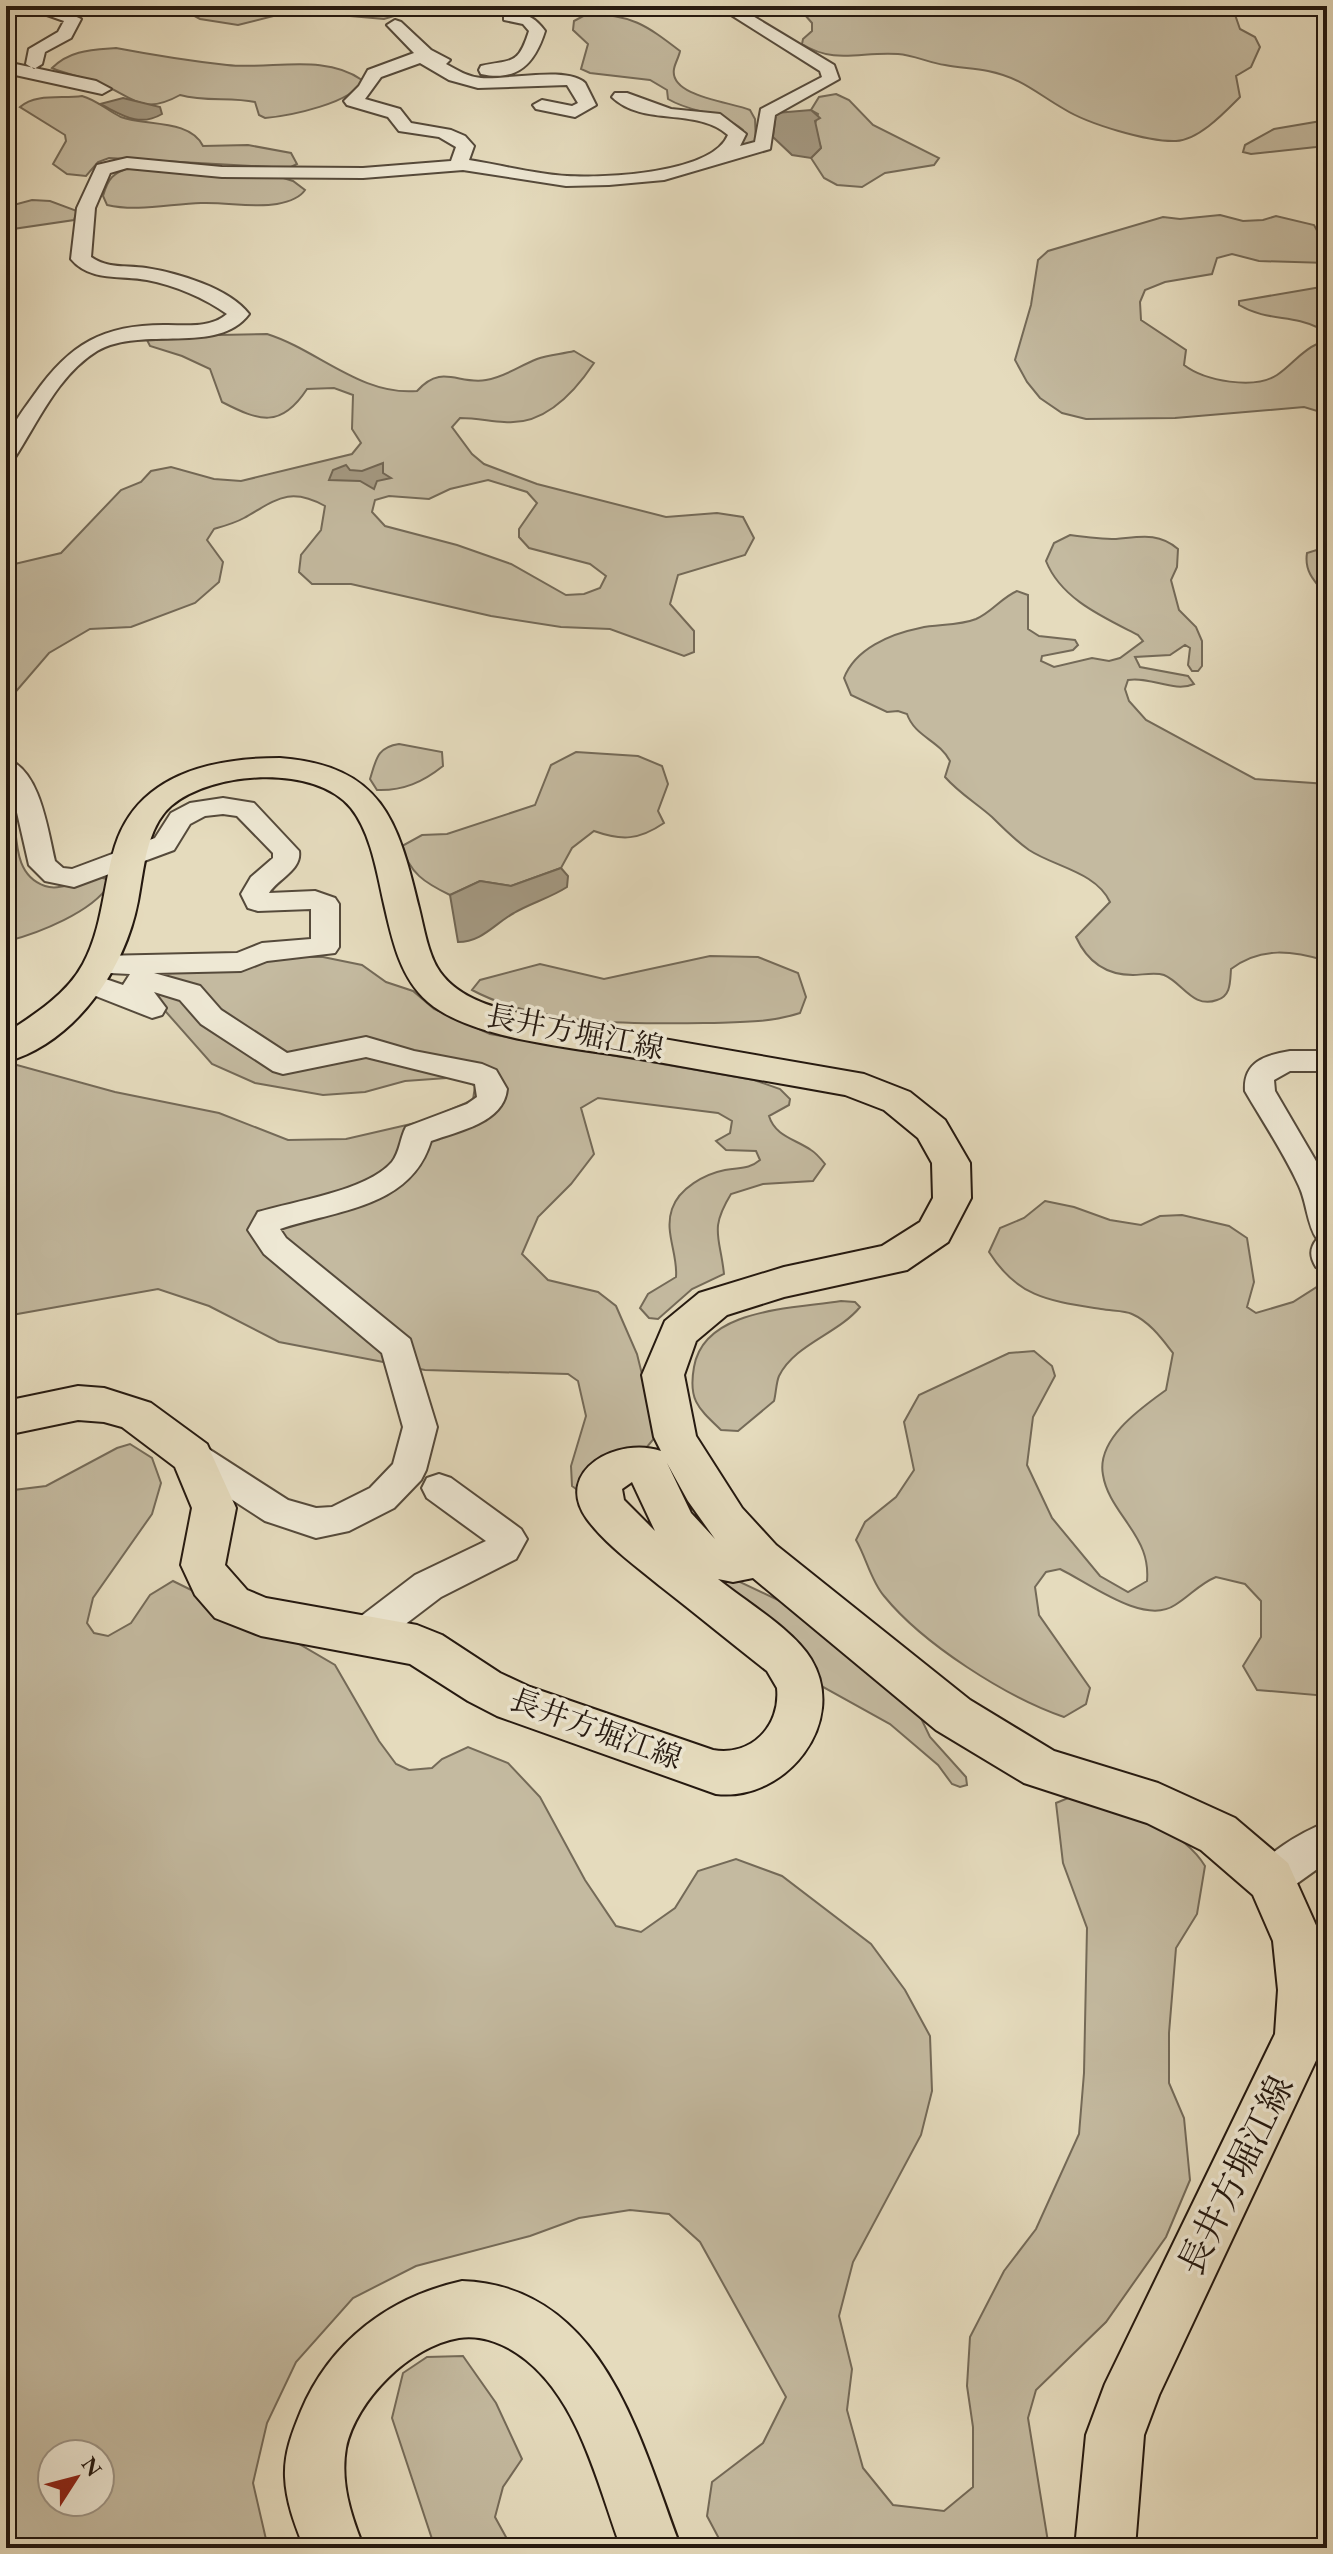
<svg xmlns="http://www.w3.org/2000/svg" width="1333" height="2554" viewBox="0 0 1333 2554" font-family="'EB Garamond','Noto Serif JP',serif">
<style>
.green{fill:#c4baa0;stroke:#746a58;stroke-width:2;fill-rule:evenodd}
.water{fill:#a49982;stroke:#716654;stroke-width:2}
.lines{fill:none;stroke-linecap:round;stroke-linejoin:round}
.minor-casing{stroke:#554a3b;stroke-width:4}
.major-casing{stroke:#251910;stroke-width:4}
.minor{fill:#eee8d4;fill-rule:evenodd}
.major{fill:#e5dbbd;fill-rule:evenodd}
.labels{text-anchor:middle;stroke-width:7;stroke-linejoin:round;paint-order:stroke}
.street-label{font-size:30px;fill:#251910;stroke:#eee8d4}
.near-street-label{font-size:36px;fill:#251910;stroke:#eee8d4}
</style>
<rect width="100%" height="100%" fill="#e5dbbd"/>
<filter id="stains"><feTurbulence type="fractalNoise" baseFrequency=".0025" numOctaves="4"/><feColorMatrix values="0 0 0 0 .2 0 0 0 0 .09 0 0 0 0 .02 0 0 0 .5 -.17"/></filter>
<radialGradient id="worn" r=".72"><stop offset=".6" stop-color="#630" stop-opacity="0"/><stop offset="1" stop-color="#630" stop-opacity=".3"/></radialGradient>
<path class="green" d="M 176,6 L 428,6 L 384,19 L 293,11 L 238,25 L 200,19 Z
M 797,6 L 1232,6 L 1240,29 L 1255,37 L 1260,47 L 1251,67 L 1236,76 L 1240,97 C 1225,112 1199,140 1176,141 C 1148,142 1088,124 1064,109 C 1036,93 1022,78 988,71 C 974,68 959,68 945,65 C 929,63 914,55 898,54 C 862,51 835,65 802,44 L 803,39 L 812,31 L 812,23 Z
M 587,14 C 631,14 646,25 680,51 C 679,57 675,63 674,69 C 669,97 732,102 750,110 L 755,119 L 756,144 L 742,144 L 743,130 C 721,111 693,114 668,99 L 667,90 L 650,80 L 590,73 L 581,69 L 588,44 L 573,30 L 574,21 Z
M 116,48 C 153,55 190,61 227,65 C 271,70 324,53 362,80 C 355,103 288,116 265,118 L 259,115 L 255,102 C 230,97 205,102 180,95 C 139,118 130,93 96,82 C 81,76 67,75 52,68 C 70,50 91,50 116,48 Z
M 836,94 L 849,100 L 873,125 L 939,158 L 934,165 L 885,173 L 862,187 L 837,185 L 824,178 L 811,158 L 821,148 L 814,127 L 818,114 L 811,110 L 819,97 Z
M 82,96 C 97,100 108,111 121,117 C 145,126 190,119 203,146 L 248,145 L 291,153 L 297,164 L 289,168 L 109,158 L 98,162 L 86,176 L 67,174 L 53,164 L 66,141 L 65,135 L 20,107 C 36,93 62,99 82,96 Z
M 1327,120 L 1327,139 L 1316,147 L 1251,154 L 1243,152 L 1245,145 L 1274,129 Z
M 131,167 L 277,176 L 293,181 L 305,190 C 299,199 288,202 277,204 C 252,208 227,202 201,203 C 170,204 137,212 107,205 L 103,196 C 108,178 113,173 131,167 Z
M 32,200 L 50,201 L 77,211 L 74,220 L 6,230 L 6,207 Z
M 1220,215 L 1243,221 L 1263,220 L 1276,216 L 1314,225 L 1319,234 L 1327,239 L 1327,263 L 1259,261 L 1232,254 L 1217,258 L 1212,274 L 1165,282 L 1145,290 L 1140,302 L 1141,320 L 1186,350 L 1184,365 C 1205,381 1254,390 1277,375 C 1292,365 1301,351 1317,344 L 1319,328 C 1292,314 1268,322 1239,305 L 1239,301 L 1327,286 L 1327,414 L 1304,407 L 1175,418 L 1086,419 L 1062,413 L 1040,398 L 1027,382 L 1015,360 L 1031,305 L 1038,260 L 1048,251 L 1163,217 L 1180,219 Z
M 267,334 C 318,350 361,396 417,391 C 442,363 458,385 486,380 C 505,377 519,366 537,359 C 548,355 562,354 574,351 L 594,363 C 574,393 543,426 504,422 C 489,421 476,418 460,418 L 452,427 L 472,454 L 484,464 L 537,484 L 666,517 L 717,513 L 743,517 L 754,538 L 745,555 L 678,575 L 670,604 L 694,631 L 694,652 L 684,656 L 610,629 L 561,627 L 491,616 L 351,584 L 312,584 L 299,572 L 301,555 L 321,530 L 325,506 C 289,486 276,500 244,518 C 235,523 224,526 214,529 L 207,540 L 223,562 L 219,582 L 195,603 L 131,627 L 90,629 L 49,653 L 6,703 L 6,566 L 61,553 L 121,490 L 141,482 L 151,471 L 171,467 L 214,479 L 241,481 L 352,454 L 361,443 L 352,429 L 353,395 L 334,388 L 307,389 C 281,429 259,421 222,402 L 210,369 L 182,356 L 150,346 L 147,340 L 169,336 ZM 488,480 L 527,492 L 537,503 L 519,529 L 519,537 L 529,548 L 590,564 L 606,576 L 600,588 L 584,594 L 566,595 L 511,564 L 457,545 L 385,526 L 372,512 L 375,500 L 389,496 L 429,499 L 450,489 Z
M 1070,535 C 1085,537 1101,539 1116,539 C 1140,537 1158,532 1178,549 L 1177,567 L 1171,580 L 1179,610 L 1196,627 L 1202,641 L 1202,666 L 1198,671 L 1192,671 L 1188,665 L 1190,648 L 1185,645 L 1170,655 L 1135,657 L 1140,667 L 1188,676 L 1194,684 C 1174,693 1150,676 1128,680 L 1125,689 L 1129,701 L 1146,720 L 1255,779 L 1327,784 L 1327,961 C 1293,951 1261,946 1231,969 C 1230,982 1231,996 1217,1000 C 1193,1009 1183,983 1164,975 C 1155,972 1142,975 1133,975 C 1105,975 1087,961 1076,937 L 1110,902 C 1096,872 1055,867 1029,850 C 1015,840 1004,829 992,817 C 976,803 959,793 945,777 L 950,761 C 939,740 915,737 907,714 L 898,711 L 887,712 L 851,695 L 844,678 C 855,649 890,634 920,628 C 938,624 958,626 976,619 C 992,612 1001,598 1017,591 L 1028,595 L 1028,629 L 1039,636 L 1075,640 L 1078,645 L 1073,650 L 1042,656 L 1041,661 L 1054,667 L 1092,658 L 1109,661 L 1120,658 L 1143,641 L 1138,635 C 1103,617 1061,599 1046,561 L 1054,543 Z
M 1323,548 L 1327,550 L 1327,596 C 1315,582 1304,572 1307,553 Z
M 399,744 L 442,752 L 443,766 C 423,782 403,791 377,790 L 370,779 C 376,760 377,747 399,744 Z
M 576,752 L 638,756 L 662,766 L 668,784 L 658,811 L 664,823 C 639,840 622,841 594,831 L 572,848 L 561,868 L 511,886 L 480,881 L 450,895 C 425,883 409,873 402,846 L 422,835 L 447,834 L 535,805 L 551,765 Z
M 6,786 C 23,816 4,872 45,886 C 65,893 87,872 106,879 L 109,885 C 92,912 39,933 8,941 Z
M 710,956 L 758,957 L 798,973 L 806,997 L 800,1013 C 770,1023 740,1022 708,1023 C 634,1024 539,1026 472,990 L 480,980 L 540,964 L 604,979 Z
M 264,957 L 323,957 L 362,965 L 386,982 L 413,991 L 434,1009 L 490,1034 L 754,1080 L 780,1089 L 790,1099 L 789,1105 L 769,1116 C 775,1136 795,1139 811,1150 C 816,1153 821,1159 825,1164 L 813,1181 L 763,1184 L 731,1194 C 709,1230 720,1236 724,1274 L 692,1289 L 658,1319 L 649,1318 L 640,1308 L 648,1294 L 676,1277 C 678,1254 664,1232 672,1209 C 679,1188 705,1174 725,1170 C 740,1167 748,1170 760,1160 L 756,1151 L 726,1150 L 716,1141 L 730,1133 L 732,1121 L 718,1113 L 598,1098 L 581,1108 L 594,1154 L 571,1184 L 538,1217 L 522,1254 L 548,1280 L 598,1292 L 616,1306 L 637,1354 L 657,1435 L 641,1454 L 583,1494 L 572,1486 L 571,1466 L 586,1416 L 578,1381 L 568,1374 L 425,1370 L 279,1342 L 209,1306 L 158,1289 L 6,1316 L 6,1189 L 12,1171 L 14,1140 L 6,1121 L 6,1067 L 17,1065 L 115,1092 L 219,1113 L 288,1140 L 346,1139 L 424,1121 L 473,1100 L 475,1086 L 461,1077 L 405,1081 L 365,1092 L 323,1095 L 255,1083 L 212,1064 L 152,996 L 159,975 L 168,971 Z
M 1045,1201 L 1074,1207 L 1110,1220 L 1141,1225 L 1160,1216 L 1182,1215 L 1229,1226 L 1247,1238 L 1254,1282 L 1247,1307 L 1256,1313 L 1293,1302 L 1320,1285 L 1327,1288 L 1327,1696 L 1257,1690 L 1243,1666 L 1261,1637 L 1261,1601 L 1245,1584 L 1216,1577 C 1199,1584 1190,1596 1175,1605 C 1144,1626 1089,1583 1060,1569 L 1046,1572 L 1035,1587 L 1039,1615 L 1090,1688 L 1086,1704 L 1064,1717 C 1006,1697 923,1644 884,1596 C 871,1581 866,1557 856,1540 L 865,1522 L 896,1497 L 914,1470 L 904,1422 L 919,1395 L 1009,1353 L 1034,1351 L 1052,1366 L 1055,1376 L 1033,1417 L 1027,1465 L 1052,1518 L 1100,1576 L 1128,1592 L 1147,1581 C 1149,1558 1141,1543 1128,1524 C 1118,1509 1106,1494 1103,1475 C 1096,1439 1141,1408 1166,1390 L 1173,1353 C 1162,1339 1150,1322 1132,1314 C 1124,1310 1111,1311 1101,1309 C 1050,1301 1018,1298 989,1252 L 1000,1228 L 1024,1218 Z
M 841,1301 L 855,1302 L 860,1307 C 838,1334 795,1344 779,1376 C 776,1383 776,1394 774,1401 L 738,1431 L 721,1430 C 698,1408 688,1400 694,1367 C 704,1308 793,1309 841,1301 Z
M 130,1444 L 152,1458 L 161,1483 L 152,1514 L 93,1598 L 87,1623 L 94,1633 L 108,1636 L 131,1623 L 150,1595 L 173,1581 L 287,1637 L 335,1665 L 379,1741 L 396,1764 L 409,1770 L 432,1768 L 442,1759 L 468,1747 L 508,1763 L 540,1797 L 585,1880 L 616,1926 L 641,1932 L 675,1908 L 698,1871 L 736,1859 L 782,1876 L 871,1944 L 905,1990 L 930,2036 L 932,2091 L 921,2135 L 853,2262 L 839,2316 L 852,2369 L 847,2410 L 863,2468 L 893,2505 L 944,2511 L 973,2487 L 973,2427 L 967,2386 L 970,2337 L 1004,2271 L 1036,2229 L 1079,2134 L 1084,2073 L 1087,1928 L 1063,1863 L 1056,1803 L 1073,1796 C 1119,1811 1178,1823 1205,1866 L 1197,1914 L 1176,1948 L 1169,2033 L 1169,2083 L 1184,2118 L 1190,2180 L 1166,2237 L 1106,2322 L 1036,2390 L 1028,2418 L 1049,2548 L 724,2548 L 707,2516 L 712,2482 L 763,2443 L 786,2397 L 700,2242 L 669,2214 L 630,2210 L 579,2218 L 530,2236 L 416,2266 L 353,2298 L 296,2362 L 267,2423 L 253,2483 L 268,2548 L 6,2548 L 6,1491 L 46,1486 L 117,1448 ZM 52,2454 L 100,2454 L 100,2502 L 52,2502 Z
M 674,1539 L 725,1575 L 795,1608 L 918,1712 L 930,1737 L 966,1777 L 967,1785 L 960,1787 L 952,1784 L 938,1765 L 890,1724 L 823,1687 L 791,1652 Z
M 463,2356 L 496,2403 L 522,2459 L 503,2487 L 495,2517 L 512,2548 L 435,2548 L 392,2418 L 403,2373 L 427,2357 Z"/>
<path class="water" d="M 123,98 L 160,107 L 162,114 C 138,128 121,114 100,104 Z
M 811,110 L 820,118 L 815,121 L 821,148 L 811,158 L 792,155 L 773,137 L 776,113 Z
M 383,463 L 383,473 L 391,478 L 377,481 L 374,489 L 360,481 L 329,480 L 333,470 L 346,465 L 350,470 L 362,471 Z
M 561,868 L 568,876 L 567,887 C 550,898 531,903 514,913 C 494,924 482,942 458,942 L 450,895 L 480,881 L 511,886 Z"/>
<g class="lines">
<g class="minor-casing">
<path id="minor" d="M 6,6 L 53,6 L 81,19 L 71,38 L 45,52 L 42,64 L 34,69 L 26,64 L 29,49 L 58,32 L 64,21 L 47,15 L 6,10 Z
M 717,6 L 736,6 L 834,65 L 839,79 L 775,115 L 770,149 L 664,180 L 609,185 L 566,186 L 463,170 L 363,178 L 222,177 L 127,168 L 110,173 L 95,208 L 91,257 C 108,269 126,265 146,268 C 178,273 229,288 249,314 C 218,356 142,325 97,351 C 58,375 38,422 14,459 L 6,460 C 6,430 17,419 34,395 C 70,343 105,324 168,325 C 188,325 211,328 227,314 C 205,298 174,285 147,280 C 121,275 90,282 71,259 L 77,208 L 97,165 L 127,158 L 222,167 L 363,168 L 451,161 L 456,147 L 439,137 L 399,131 L 388,117 L 347,105 L 344,101 L 359,86 L 368,70 L 414,53 L 387,25 L 395,20 L 401,22 L 431,50 L 450,60 L 446,64 C 457,70 468,77 481,78 C 507,80 568,66 585,83 L 596,105 L 575,117 L 536,109 L 533,105 L 542,100 L 572,106 L 578,103 L 567,85 L 478,88 L 449,80 L 420,63 L 381,77 L 365,99 L 400,109 L 411,123 L 451,130 L 465,136 L 474,146 L 469,160 C 501,165 534,174 567,176 C 604,178 712,174 728,135 C 697,107 643,127 612,97 L 615,93 L 627,93 L 671,109 L 720,114 L 746,134 L 740,146 L 755,142 L 761,109 L 822,77 L 820,71 Z
M 510,12 C 527,15 534,16 545,31 C 535,63 518,82 481,74 L 479,70 L 481,66 C 512,59 518,66 529,31 L 523,24 L 504,20 L 504,14 Z
M 6,62 L 96,81 L 111,89 L 102,94 L 6,73 Z
M 6,759 C 40,768 48,832 55,861 L 63,868 L 72,869 L 155,838 L 171,813 L 190,803 L 223,798 L 254,803 L 299,851 C 302,870 279,878 269,893 L 315,891 L 335,898 L 339,904 L 339,947 L 335,953 L 267,961 L 241,971 L 154,973 L 200,986 L 221,1010 L 287,1053 L 366,1037 L 414,1051 L 482,1064 L 496,1070 L 507,1089 C 504,1123 458,1131 431,1141 C 411,1208 336,1210 280,1229 L 286,1238 L 410,1339 L 437,1427 L 426,1470 L 421,1480 L 394,1508 L 349,1531 L 316,1538 L 265,1521 L 180,1466 L 175,1456 L 180,1446 L 192,1442 L 204,1446 L 288,1500 L 316,1508 L 332,1507 L 370,1488 L 393,1464 L 403,1427 L 382,1353 L 264,1254 L 248,1230 L 258,1212 C 294,1201 367,1191 392,1162 C 400,1152 400,1138 406,1127 L 467,1104 L 477,1097 L 475,1084 L 366,1057 L 283,1074 L 273,1071 L 201,1024 L 180,1000 L 154,992 L 166,1008 L 162,1015 L 152,1018 L 78,989 L 74,982 L 78,975 L 88,973 L 123,985 L 130,974 L 90,972 L 86,965 L 90,958 L 100,956 L 237,953 L 262,943 L 311,939 L 311,909 L 258,911 L 248,908 L 241,894 L 251,877 L 273,858 L 273,853 L 237,816 L 223,814 L 205,816 L 190,824 L 174,850 L 74,887 L 45,881 L 29,865 L 13,795 L 6,785 Z
M 1290,1051 L 1327,1051 L 1327,1071 L 1290,1071 L 1274,1080 L 1275,1091 L 1327,1180 L 1327,1271 L 1316,1267 C 1310,1257 1309,1249 1317,1239 C 1307,1225 1307,1203 1299,1186 C 1284,1153 1263,1122 1245,1091 C 1243,1062 1265,1055 1290,1051 Z
M 439,1474 L 451,1478 L 521,1529 L 527,1539 L 516,1559 L 441,1597 L 378,1645 L 365,1650 L 352,1645 L 347,1634 L 352,1623 L 415,1575 L 486,1541 L 427,1498 L 422,1488 L 427,1478 Z
M 1327,1822 L 1327,1862 L 1285,1892 L 1271,1897 L 1257,1892 L 1251,1879 C 1262,1854 1302,1832 1327,1822 Z"/>
</g>
<g class="major-casing">
<path id="major" d="M 280,758 C 382,766 398,820 419,908 C 424,928 428,955 440,972 C 461,1001 499,1009 532,1016 L 864,1074 L 910,1092 L 945,1120 L 970,1163 L 971,1198 L 948,1242 L 907,1270 L 784,1297 L 727,1315 L 696,1341 L 684,1375 L 696,1436 L 742,1508 L 776,1545 L 970,1700 L 1054,1751 L 1158,1783 L 1235,1818 L 1288,1863 L 1323,1941 L 1327,1970 L 1327,2037 L 1159,2395 L 1144,2435 L 1135,2548 L 1075,2548 L 1086,2435 L 1105,2384 L 1275,2034 L 1278,1990 L 1273,1941 L 1253,1895 L 1201,1850 L 1147,1823 L 1024,1783 L 936,1730 L 753,1578 L 733,1582 L 718,1579 C 746,1602 793,1629 811,1659 C 849,1722 786,1802 716,1794 L 497,1716 L 468,1701 L 410,1664 L 261,1636 L 215,1618 L 195,1595 L 181,1565 L 192,1508 L 175,1467 L 122,1427 L 104,1422 L 78,1420 L 6,1435 L 6,1401 L 78,1386 L 104,1388 L 151,1403 L 207,1444 L 236,1508 L 225,1565 L 247,1590 L 266,1598 L 417,1625 L 442,1635 L 500,1673 L 530,1687 L 713,1750 C 751,1757 781,1726 777,1688 L 767,1671 C 731,1643 696,1614 660,1586 C 636,1566 606,1545 587,1519 C 552,1470 619,1436 661,1451 L 654,1437 L 642,1375 L 665,1321 L 699,1293 L 784,1267 L 882,1246 L 920,1222 L 933,1198 L 932,1163 L 918,1138 L 884,1110 L 845,1095 C 773,1082 702,1070 630,1057 C 574,1048 471,1039 428,1002 C 400,978 392,939 384,904 C 377,873 371,833 351,808 C 315,764 212,771 171,806 C 146,828 144,870 138,901 C 125,969 76,1042 6,1062 L 6,1033 C 34,1015 67,994 83,964 C 103,927 103,885 115,846 C 138,774 212,758 280,758 ZM 667,1463 L 688,1501 L 715,1539 L 691,1513 ZM 632,1482 L 655,1531 L 624,1500 L 622,1489 Z
M 462,2281 C 604,2286 640,2440 681,2548 L 621,2548 C 598,2486 580,2403 526,2360 C 508,2345 482,2334 459,2338 C 410,2346 356,2400 346,2448 C 340,2483 351,2516 364,2548 L 304,2548 C 295,2525 286,2502 285,2477 C 284,2453 292,2433 301,2411 C 330,2342 389,2297 462,2281 Z"/>
</g>
<use href="#minor" class="minor"/>
<use href="#major" class="major"/>
</g>
<g class="labels">
<g class="street-label">
<text transform="translate(575 1032) rotate(11)" y="10">長井方堀江線</text>
<text transform="translate(596 1729) rotate(20)" y="10">長井方堀江線</text>
</g>
<g class="near-street-label">
<text transform="translate(1235 2175) rotate(-64)" y="13">長井方堀江線</text>
</g>
</g>
<rect width="1333" height="2554" fill="none" stroke="#e5dbbd" stroke-width="32"/>
<rect x="8" y="8" width="1317" height="2538" fill="none" stroke="#251910" stroke-width="4"/>
<rect x="16" y="16" width="1301" height="2522" fill="none" stroke="#251910" stroke-width="2"/>
<g transform="translate(76 2478) rotate(54)"><circle r="38" fill="#eee8d4" stroke="#9e9586" stroke-width="2"/>
<path d="M0-6L14 30L0 20L-14 30Z" fill="#8f2418"/>
<text y="-12" font-size="22" font-weight="bold" text-anchor="middle" fill="#251910">N</text>
</g>
<rect width="100%" height="100%" filter="url(#stains)"/>
<rect width="100%" height="100%" fill="url(#worn)"/>
</svg>
